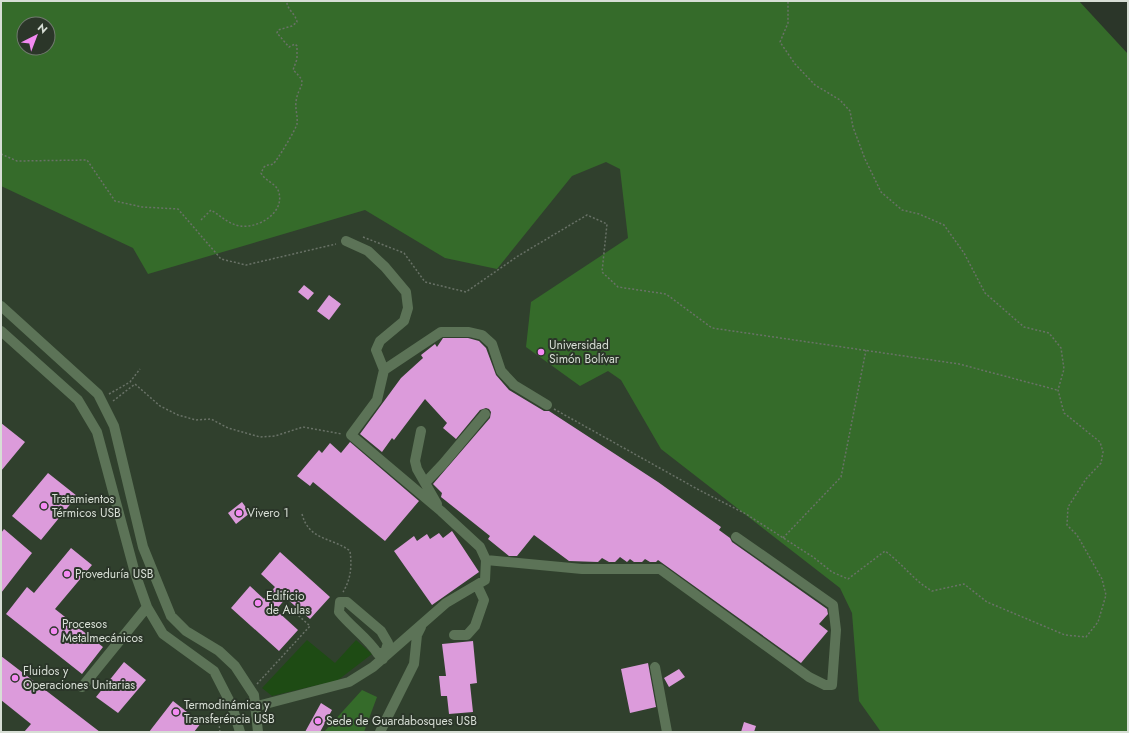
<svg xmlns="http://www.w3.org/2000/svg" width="1129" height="733" viewBox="0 0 1129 733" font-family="Jost,sans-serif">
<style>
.built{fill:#30402d;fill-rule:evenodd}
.green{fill:#1e4b14}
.forest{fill:#356b2a;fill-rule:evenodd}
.building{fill:#dc9bdb}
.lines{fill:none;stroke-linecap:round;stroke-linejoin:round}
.path{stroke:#697267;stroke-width:1.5;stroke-dasharray:2 2;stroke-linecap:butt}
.minor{stroke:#5c7357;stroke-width:10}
.poi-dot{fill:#f38af2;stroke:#2b3629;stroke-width:1.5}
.labels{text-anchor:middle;stroke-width:4;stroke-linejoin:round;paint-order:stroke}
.poi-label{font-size:12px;fill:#d7ded5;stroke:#2b3629;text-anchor:start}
</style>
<rect width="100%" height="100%" fill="#2b3629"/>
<path class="built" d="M 1,1 L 814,1 L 1128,732 L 1,732 ZM 24,24 L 48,24 L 48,48 L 24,48 Z"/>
<path class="green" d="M 307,640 L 335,663 L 356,640 L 372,654 L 329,687 L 326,683 L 272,696 L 262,688 Z"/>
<path class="forest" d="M 1,1 L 1079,1 L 1128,54 L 1128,732 L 881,732 L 859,701 L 852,613 L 840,588 L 661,449 L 621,380 L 608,371 L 580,386 L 526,347 L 531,302 L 628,238 L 620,169 L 606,162 L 572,176 L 497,269 L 445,258 L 365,210 L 148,274 L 133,248 L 1,186 ZM 24,24 L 48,24 L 48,48 L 24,48 Z
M 362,690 L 377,697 L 364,732 L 324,732 Z"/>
<path class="building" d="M 304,285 L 314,293 L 308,300 L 298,292 Z
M 329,295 L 341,304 L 329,320 L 317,311 Z
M 443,338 L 468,338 L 479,341 L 486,348 L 496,375 L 509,390 L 544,411 L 549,411 L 658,482 L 721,527 L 719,530 L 730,538 L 732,542 L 827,609 L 828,614 L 819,624 L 828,631 L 801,663 L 658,560 L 656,562 L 650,562 L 645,559 L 642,562 L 634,562 L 630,559 L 627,562 L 620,557 L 615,562 L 609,562 L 602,558 L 598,562 L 569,561 L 534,535 L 517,556 L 509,556 L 488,539 L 490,536 L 441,497 L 442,493 L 433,484 L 490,418 L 491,412 L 489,409 L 486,408 L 480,410 L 456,439 L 443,428 L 447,423 L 425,399 L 394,440 L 392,438 L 382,452 L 360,434 L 401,378 L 423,358 L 421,355 L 435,344 L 437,347 Z
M 1,423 L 25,442 L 1,471 Z
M 350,442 L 419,501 L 385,541 L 313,482 L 310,486 L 297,476 L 319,450 L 322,453 L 330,443 L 341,453 Z
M 48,473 L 77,496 L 41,540 L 12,516 Z
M 242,502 L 250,513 L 236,524 L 228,513 Z
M 4,529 L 32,553 L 1,593 L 1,533 Z
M 452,531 L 479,572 L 432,605 L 394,551 L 414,536 L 417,541 L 427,534 L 430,539 L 439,533 L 443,538 Z
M 71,548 L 92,565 L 55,609 L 103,647 L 82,674 L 6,614 L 27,587 L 34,593 Z
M 280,552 L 330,597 L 310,619 L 286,598 L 276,610 L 298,630 L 279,651 L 231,608 L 250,586 L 264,599 L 275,587 L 261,574 Z
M 473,641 L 477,683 L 470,684 L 473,712 L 449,714 L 447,696 L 441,696 L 439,676 L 446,676 L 442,644 Z
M 1,656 L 100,732 L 24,732 L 31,724 L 1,700 Z
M 124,662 L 146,680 L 118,713 L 96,697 Z
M 648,663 L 656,707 L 630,713 L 621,669 Z
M 679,669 L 685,677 L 669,687 L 664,678 Z
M 173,701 L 201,723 L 194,732 L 149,732 Z
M 321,703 L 332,710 L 320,732 L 305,732 Z
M 744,722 L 756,726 L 754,732 L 741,732 Z"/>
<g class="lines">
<path class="path" d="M 1,154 L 17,161 L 87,160 L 115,201 L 142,207 L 178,209 L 221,259 L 246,265 L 336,244
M 201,220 L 211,210 C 221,216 228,224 240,226 C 258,229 287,212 278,190 C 275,183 265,181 261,173 L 264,167 C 267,164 269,166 273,164 C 277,161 296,129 297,124 C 298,116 295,109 296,102 C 298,84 310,85 293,70 L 297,59 L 297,46 L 295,44 L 289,47 L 277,33 L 278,30 L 292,26 L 297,22 C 296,14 286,9 287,1
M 363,237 L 404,253 L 425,282 L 466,292 L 518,256 L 587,215 L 607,224 L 602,272 L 618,287 L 666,294 L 712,328 L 959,364 L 1057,390
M 109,394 L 130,382 L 140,369
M 113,401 L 135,384 L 160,406 L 178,415 L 196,420 L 211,419 L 228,428 L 260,437 L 275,436 L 303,427 L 342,434
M 554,409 L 699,490 L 746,514 L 813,557 L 832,572 L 848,579 L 885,551 C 902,563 914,581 932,591 L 964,584 L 987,602 L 1065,635 L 1086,637 L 1098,622 L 1106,595 L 1102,579 L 1077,535 L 1067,525 L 1068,507 L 1086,479 L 1101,463 L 1103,452 L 1100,442 L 1064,413 L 1058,390 L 1064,369 L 1061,348 L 1049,333 L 1024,327 L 985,293 L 964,253 L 944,225 L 919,214 L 902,210 L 881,192 L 865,159 L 853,127 L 850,111 L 840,100 L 815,85 L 795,64 L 780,42 L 788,23 L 788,1
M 302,514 C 309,541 332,537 350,551 C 352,566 351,579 343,592
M 783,538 L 841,477 L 866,350
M 257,684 L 310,626 L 289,607
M 220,732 L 219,724 L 224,716"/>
<path class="minor" d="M 346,241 L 368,251 L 385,267 L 406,292 L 408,308 L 404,321 L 380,341 L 376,350 L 384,370
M 1,306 L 98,394 L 114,426 L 143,547 L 171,616 L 186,631 L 219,651 L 235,666 L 254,695 L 258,732
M 1,331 L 78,400 L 97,432 L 135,573 L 147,607 L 163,634 L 214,671 L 232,706 L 240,732
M 421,431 L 415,461 L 417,469 L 437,504
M 425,483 L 443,464 L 485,414
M 486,560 L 582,569 L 660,569 L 809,677 L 825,685 L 832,685 L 836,630 L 833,605 L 736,537
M 454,635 L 467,635 L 475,626 L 484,600 L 477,585
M 383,659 L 388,643 L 381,631 L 347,602 L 340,602 L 339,612 C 351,627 368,638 378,654 L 385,652
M 655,667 L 667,732
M 82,687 L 147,607
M 254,707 L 349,682 L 373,667 L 446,603 L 485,580 L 486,560 L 480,547 L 441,511 L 351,435 L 377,400 L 384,370 L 441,332 L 469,332 L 482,335 L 492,344 L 501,371 L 514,385 L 547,405
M 380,732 L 414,664 L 417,635 L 421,627"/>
</g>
<g class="poi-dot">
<circle cx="541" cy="352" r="4"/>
<circle cx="44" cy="506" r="4"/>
<circle cx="239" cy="513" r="4"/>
<circle cx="67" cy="574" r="4"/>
<circle cx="258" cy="603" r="4"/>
<circle cx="54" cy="631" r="4"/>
<circle cx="15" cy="678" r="4"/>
<circle cx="176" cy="712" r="4"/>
<circle cx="318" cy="721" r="4"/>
</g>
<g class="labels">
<g class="poi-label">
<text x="549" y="349">Universidad<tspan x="549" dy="14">Simón Bolívar</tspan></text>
<text x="52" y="503">Tratamientos<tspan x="52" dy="14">Térmicos USB</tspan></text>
<text x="247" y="517">Vivero 1</text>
<text x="75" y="578">Proveduría USB</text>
<text x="266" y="600">Edificio<tspan x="266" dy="14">de Aulas</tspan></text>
<text x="62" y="628">Procesos<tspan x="62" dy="14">Metalmecánicos</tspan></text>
<text x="23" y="675">Fluidos y<tspan x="23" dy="14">Operaciones Unitarias</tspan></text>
<text x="184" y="709">Termodinámica y<tspan x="184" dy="14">Transferéncia USB</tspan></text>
<text x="326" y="725">Sede de Guardabosques USB</text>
</g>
</g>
<rect width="1129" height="733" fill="none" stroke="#d7ded5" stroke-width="4"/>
<g transform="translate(36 36) rotate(42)"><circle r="19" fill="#2b3629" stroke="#70796e"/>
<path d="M0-3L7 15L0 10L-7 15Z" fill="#f38af2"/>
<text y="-6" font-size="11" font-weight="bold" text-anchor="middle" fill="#d7ded5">N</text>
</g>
</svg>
